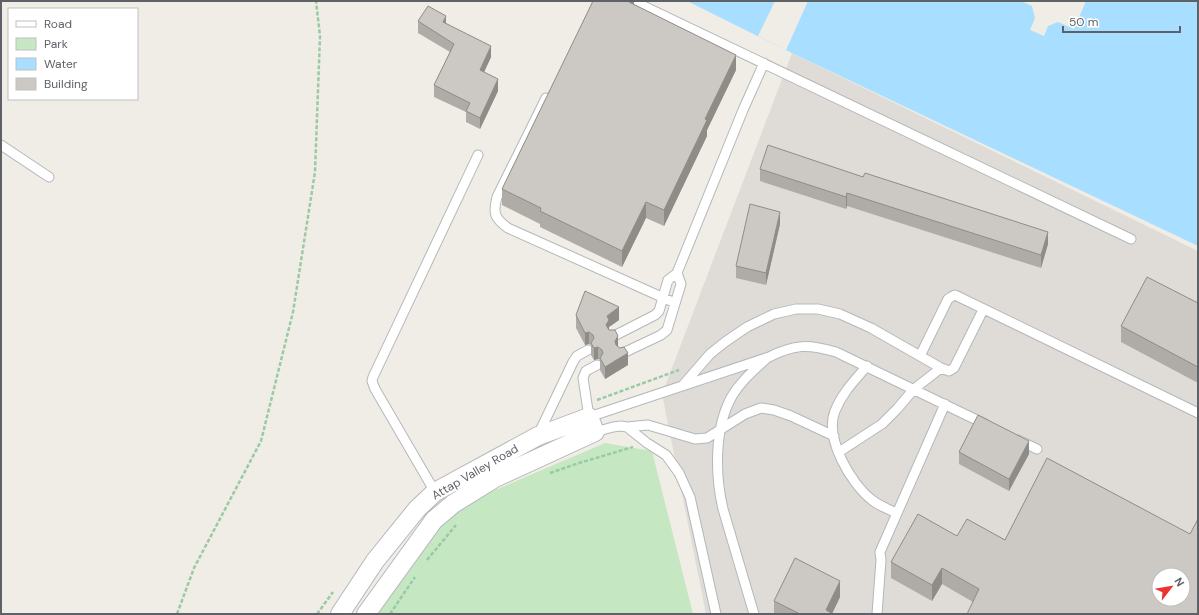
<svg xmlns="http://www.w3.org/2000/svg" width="1199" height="615" viewBox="0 0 1199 615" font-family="'DM Sans',sans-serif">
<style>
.industrial{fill:#dfdcd8;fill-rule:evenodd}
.green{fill:#c5e8c3}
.water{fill:#a8deff}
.pier{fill:#f0ede6}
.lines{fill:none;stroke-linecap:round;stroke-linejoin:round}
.service-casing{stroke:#b4b7bb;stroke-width:11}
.minor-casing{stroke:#b4b7bb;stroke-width:20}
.path{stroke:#9bc9a6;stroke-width:2.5;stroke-dasharray:4 2;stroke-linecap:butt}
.service{stroke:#fff;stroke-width:9}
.minor{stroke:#fff;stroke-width:18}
.wall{fill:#afaca8}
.shaded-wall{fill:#8f8c88}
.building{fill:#ccc8c3;stroke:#8f8c88;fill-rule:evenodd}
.labels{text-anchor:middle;stroke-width:3;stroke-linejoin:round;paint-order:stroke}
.street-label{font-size:12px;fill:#5e6267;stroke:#fff}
</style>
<rect width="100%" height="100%" fill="#f0ede6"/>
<path class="industrial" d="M 792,53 L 1198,251 L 1198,614 L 706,614 L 662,394 ZM 1159,575 L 1183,575 L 1183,599 L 1159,599 Z"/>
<path class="green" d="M 605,443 L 652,451 L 693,614 L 378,614 L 451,509 Z"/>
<path class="water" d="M 687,1 L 1198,1 L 1198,246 L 792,53 Z"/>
<path class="pier" d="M 775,1 L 808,1 L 786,50 L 758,36 Z
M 1021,1 L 1086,1 L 1074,29 L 1058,22 L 1048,26 L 1044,36 L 1030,30 L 1035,18 L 1032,6 Z"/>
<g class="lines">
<g class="service-casing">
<path id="service" d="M 633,1 L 1131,239
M 546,98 L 497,197 C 493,213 494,218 508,228 L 675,303
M 1,145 L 49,177
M 612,337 L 655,315 L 659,311 L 668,280 L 677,273 L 743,110 L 764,63
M 621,354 L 661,335 L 667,330 L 681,284 L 677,273
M 920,356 L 948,299 L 951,297 L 955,295 L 1198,413
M 597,365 L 586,371 L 583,378 L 589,417 L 769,357 C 795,344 808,344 836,352 L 985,424
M 867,366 C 855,380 842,393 835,411 C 824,438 851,484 872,500 C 879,506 889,509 896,513
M 684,384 L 710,354 L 725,342 L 747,327 L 774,314 L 796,309 L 818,309 L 840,314 L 871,328 L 941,368 L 949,371 L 954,368 L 983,310
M 627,427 L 647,443 L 666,455 L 679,473 L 690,497 L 716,614
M 595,432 L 613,427 L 621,426 L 627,427 L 648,425 L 695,439 L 707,438 L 745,414 L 761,408 L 774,410 L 791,416 L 834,436
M 538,435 L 573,362 L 577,356 L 588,350
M 1018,440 L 1037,449
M 839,452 L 882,424 L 897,409 L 914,389 L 941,368
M 435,492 L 375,389 L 372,381 L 373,377 L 478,155
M 754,614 L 723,509 C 715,475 714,428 732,396 C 741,381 753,371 765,360
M 877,614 L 881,560 L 880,552 L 945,404"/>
</g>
<g class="minor-casing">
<path id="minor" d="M 340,614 L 375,561 L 417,509 L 435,492 L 538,436 L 589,417 L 595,432 L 495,478 L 453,504 L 434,520 L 366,614"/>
</g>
<path class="path" d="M 597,400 L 679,370
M 550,473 L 579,463 L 633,447
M 427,560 L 456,525
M 177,614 L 194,568 L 261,441 L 293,312 L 315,172 L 320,36 L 316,1
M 317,614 L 333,592
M 390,614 L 415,577"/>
<use href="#service" class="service"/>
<use href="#minor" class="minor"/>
</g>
<path class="wall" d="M 634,1 L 634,4 L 736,70 L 707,130 L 707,136 L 664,226 L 646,218 L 622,267 L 540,227 L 540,224 L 502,205 L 502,189 Z
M 418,21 L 446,23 L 491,57 L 484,72 L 498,91 L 480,129 L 466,122 L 466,112 L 434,97 L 434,85 L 450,52 L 418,33 Z
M 760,169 L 1048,244 L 1041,268 L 847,206 L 846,209 L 760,181 Z
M 780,224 L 766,285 L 736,278 L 736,266 Z
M 1198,303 L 1198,383 L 1121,342 L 1121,326 Z
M 576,315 L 619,320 L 609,327 L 609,330 L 628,365 L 605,379 L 600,370 L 600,360 L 598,359 L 594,360 L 591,355 L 591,345 L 589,344 L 585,345 L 576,328 Z
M 959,452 L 1029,454 L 1009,491 L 959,464 Z
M 1190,534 L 1198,614 L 973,602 L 942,584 L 932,601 L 891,578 L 891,562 L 957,536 L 1005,540 Z
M 840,597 L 832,613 L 833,614 L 774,614 L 774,601 Z"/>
<path class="shaded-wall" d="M 630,1 L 634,1 L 634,8 L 629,2 Z
M 446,16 L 446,28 L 443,22 Z
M 491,46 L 491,57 L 480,81 L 480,70 Z
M 736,55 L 736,70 L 707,130 L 707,136 L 664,226 L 664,210 L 705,119 Z
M 498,79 L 498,91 L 480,129 L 480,118 Z
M 847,193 L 847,206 L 846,209 L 846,197 Z
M 646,202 L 646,218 L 622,267 L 622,251 Z
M 780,212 L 780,224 L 766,285 L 766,273 Z
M 1048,232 L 1048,244 L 1041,268 L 1041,255 Z
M 619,307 L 619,320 L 609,327 L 609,332 L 606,325 L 607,316 Z
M 589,332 L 589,344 L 585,345 L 585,333 Z
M 618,336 L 618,349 L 615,353 L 615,341 Z
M 598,347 L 598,359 L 594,360 L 594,348 Z
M 628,353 L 628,365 L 605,379 L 605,367 Z
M 1029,441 L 1029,454 L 1009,491 L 1009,479 Z
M 942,568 L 942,584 L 932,601 L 932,585 Z
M 840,581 L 840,597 L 832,614 L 826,610 Z"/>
<path class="building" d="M 593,1 L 630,1 L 629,2 L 736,55 L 705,119 L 707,120 L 664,210 L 646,202 L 622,251 L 540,211 L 541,208 L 502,189 Z
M 428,6 L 446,16 L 443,22 L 491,46 L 480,70 L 498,79 L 480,118 L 466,111 L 470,103 L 434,85 L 454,44 L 418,21 Z
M 768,145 L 863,177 L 865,173 L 1048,232 L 1041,255 L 847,193 L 846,197 L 760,169 Z
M 750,204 L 780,212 L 766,273 L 736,266 Z
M 1147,277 L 1198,303 L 1198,367 L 1121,326 Z
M 585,291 L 619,307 L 607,316 L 609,320 L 606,325 L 609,330 L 615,330 L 618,336 L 615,341 L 616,345 L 620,348 L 624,347 L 628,353 L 605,367 L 600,358 L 603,353 L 602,350 L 598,347 L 594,348 L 591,343 L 594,338 L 593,335 L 589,332 L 585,333 L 576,315 Z
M 978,415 L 1029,441 L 1009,479 L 959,452 Z
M 1047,458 L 1190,534 L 1198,519 L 1198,614 L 967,614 L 979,589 L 942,568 L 932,585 L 891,562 L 918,514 L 957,536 L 967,519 L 1005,540 ZM 1159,575 L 1183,575 L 1183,599 L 1159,599 Z
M 795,558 L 840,581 L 826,610 L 833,614 L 800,614 L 774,601 Z"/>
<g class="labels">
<g class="street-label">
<text transform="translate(475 472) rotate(-30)" y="4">Attap Valley Road</text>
</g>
</g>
<rect width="1199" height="615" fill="none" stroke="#5e6267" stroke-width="4"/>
<rect x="8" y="8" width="130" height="92" fill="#ffffff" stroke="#bfc0c2"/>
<rect x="16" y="21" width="20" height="6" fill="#ffffff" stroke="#bfc0c2"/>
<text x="44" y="28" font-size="12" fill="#5e6267">Road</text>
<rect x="16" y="38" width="20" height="12" fill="#c5e8c3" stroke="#bfc0c2"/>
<text x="44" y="48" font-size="12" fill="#5e6267">Park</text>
<rect x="16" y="58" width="20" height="12" fill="#a8deff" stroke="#bfc0c2"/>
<text x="44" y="68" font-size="12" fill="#5e6267">Water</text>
<rect x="16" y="78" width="20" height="12" fill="#ccc8c3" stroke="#bfc0c2"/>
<text x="44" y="88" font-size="12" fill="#5e6267">Building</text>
<g transform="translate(1171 587) rotate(59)"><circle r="19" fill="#ffffff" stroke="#bfc0c2"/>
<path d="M0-3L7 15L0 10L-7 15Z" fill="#ed322f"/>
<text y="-6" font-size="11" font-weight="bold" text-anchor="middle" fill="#5e6267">N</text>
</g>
<path d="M1063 26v6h117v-6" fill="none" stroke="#5e6267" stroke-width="2"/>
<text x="1069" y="26" font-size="12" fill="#5e6267" stroke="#ffffff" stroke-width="3" paint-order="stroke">50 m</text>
</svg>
